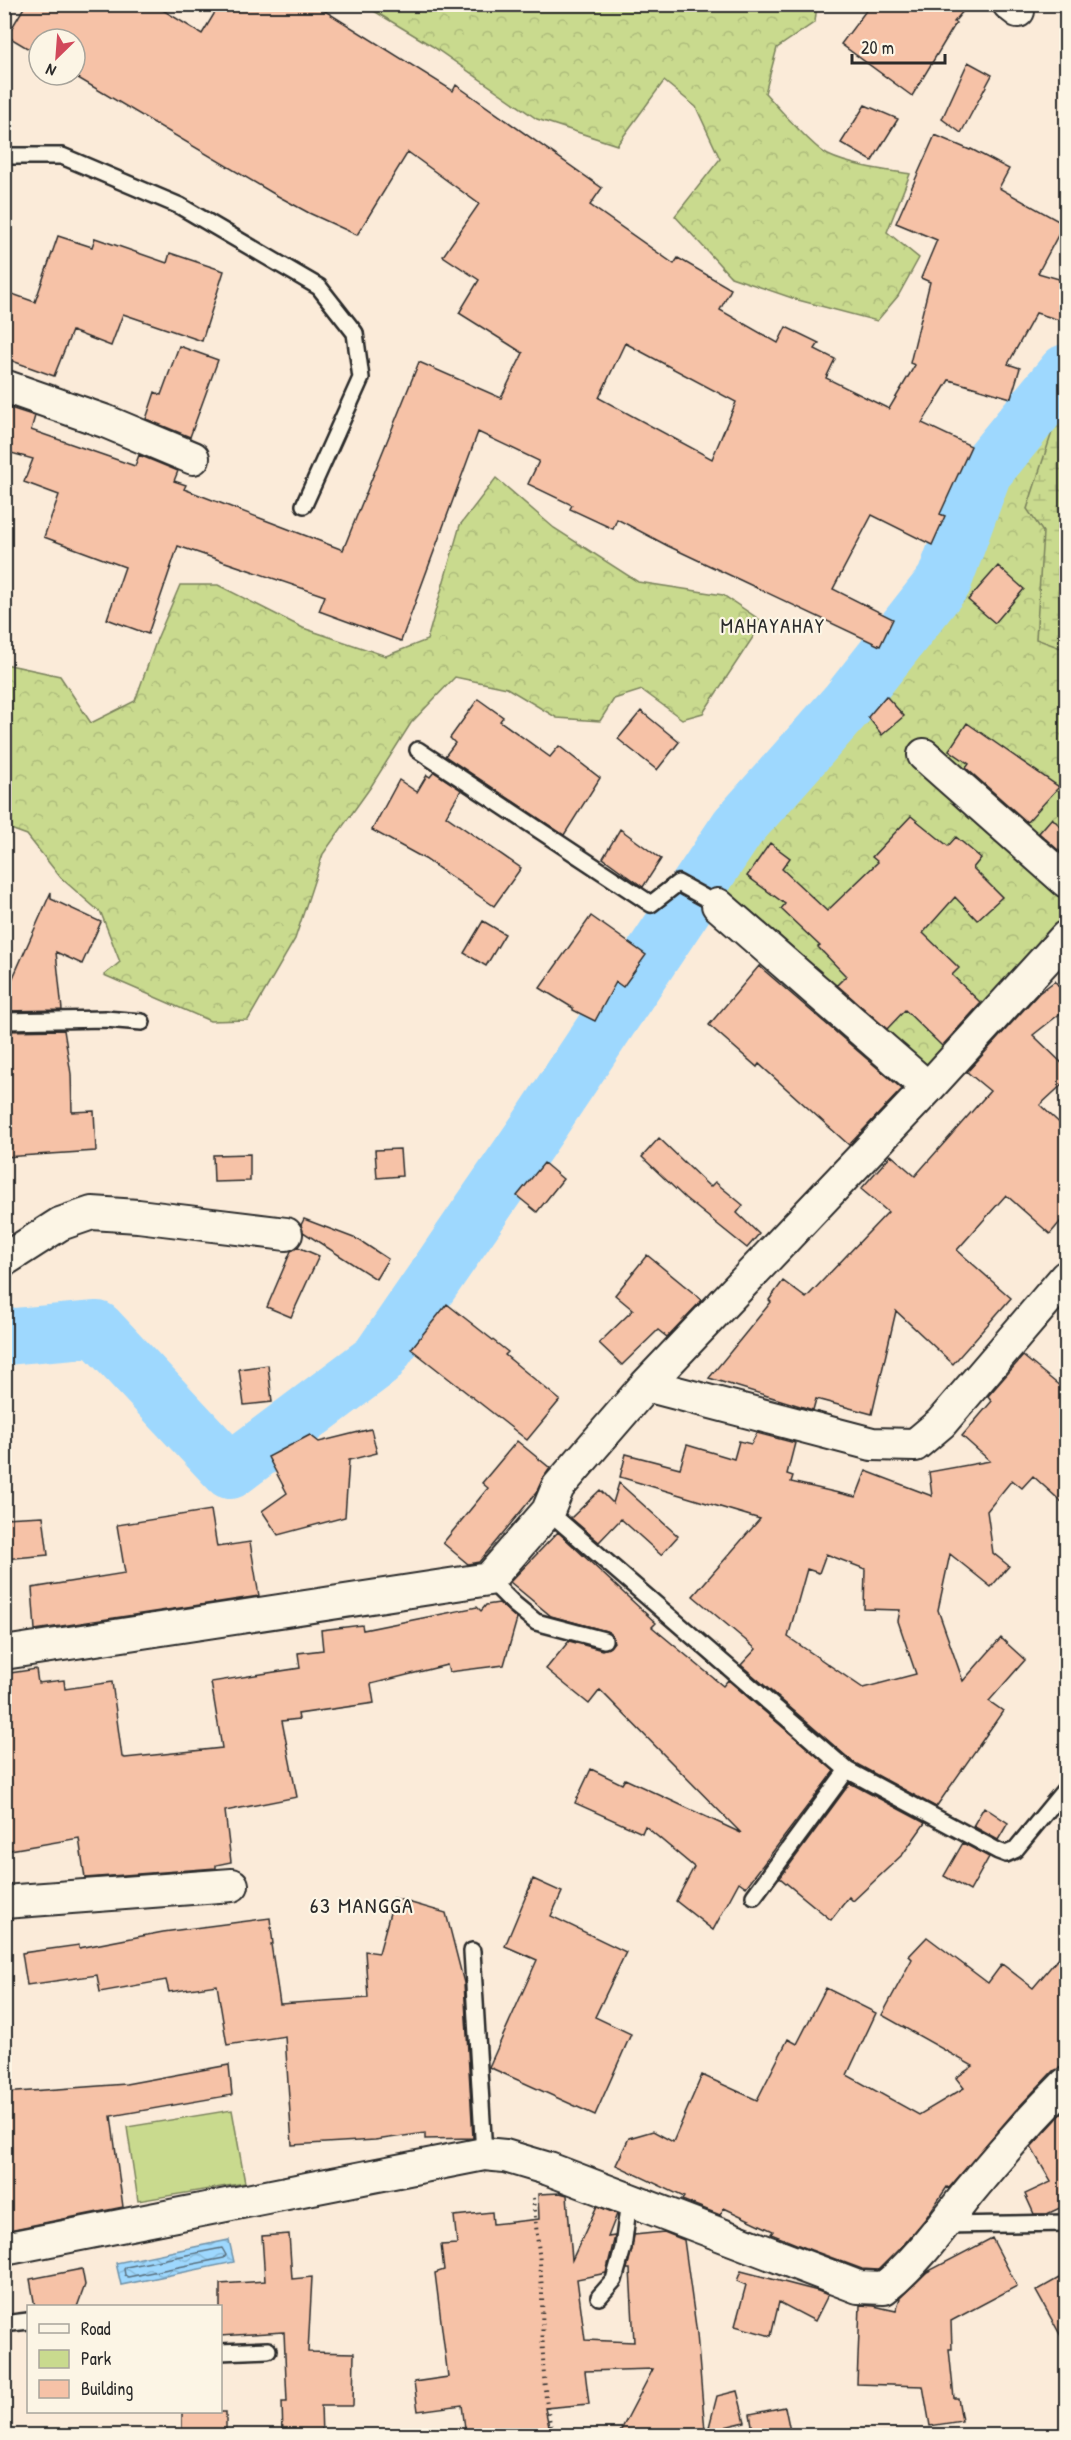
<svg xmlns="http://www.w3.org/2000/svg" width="1071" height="2440" viewBox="0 0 1071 2440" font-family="'Patrick Hand',sans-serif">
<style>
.green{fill:#c9da8e;stroke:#7a825c;stroke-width:1.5}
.forest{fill:url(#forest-crowns);stroke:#7a825c;stroke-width:1.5}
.wetland{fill:url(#wetland-marsh);stroke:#7a825c;stroke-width:1.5}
.water{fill:url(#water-waves);stroke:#7093aa;stroke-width:1.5}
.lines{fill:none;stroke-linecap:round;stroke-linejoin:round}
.shore{stroke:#59707f;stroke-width:1.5}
.river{stroke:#9ed8fe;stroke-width:56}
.building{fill:#f6c2a7;stroke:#2b2b2b;stroke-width:1.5;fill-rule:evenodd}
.service-casing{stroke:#2b2b2b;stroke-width:20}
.minor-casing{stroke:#2b2b2b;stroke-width:36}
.path{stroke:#2b2b2b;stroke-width:4;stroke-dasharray:1.5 4.5;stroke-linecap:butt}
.service{stroke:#fcf5e5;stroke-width:15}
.minor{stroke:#fcf5e5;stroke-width:32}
.labels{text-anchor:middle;stroke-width:4.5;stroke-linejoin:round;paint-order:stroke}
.neighbourhood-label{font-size:21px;letter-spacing:1.5px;fill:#2b2b2b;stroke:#fcf5e5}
.quarter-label{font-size:22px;letter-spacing:1.5px;fill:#2b2b2b;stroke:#fcf5e5}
</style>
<defs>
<pattern id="forest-crowns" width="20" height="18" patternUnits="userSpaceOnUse" patternTransform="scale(1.5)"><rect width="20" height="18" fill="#c9da8e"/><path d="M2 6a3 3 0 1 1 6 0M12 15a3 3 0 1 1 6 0" fill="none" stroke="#adbb7b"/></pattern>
<pattern id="wetland-marsh" width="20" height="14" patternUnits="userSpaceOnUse" patternTransform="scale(1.5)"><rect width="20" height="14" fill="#c9da8e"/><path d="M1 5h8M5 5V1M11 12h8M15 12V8" fill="none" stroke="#adbb7b"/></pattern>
<pattern id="water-waves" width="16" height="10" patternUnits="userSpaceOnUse" patternTransform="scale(1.5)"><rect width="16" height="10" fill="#9ed8fe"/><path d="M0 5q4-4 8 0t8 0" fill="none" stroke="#88bada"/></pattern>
</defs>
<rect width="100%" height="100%" fill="#fbebd9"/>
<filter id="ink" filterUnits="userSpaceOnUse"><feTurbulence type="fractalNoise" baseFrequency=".0167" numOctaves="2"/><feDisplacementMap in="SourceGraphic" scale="12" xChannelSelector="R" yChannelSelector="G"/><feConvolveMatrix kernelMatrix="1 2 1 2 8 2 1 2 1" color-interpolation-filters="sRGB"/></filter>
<g filter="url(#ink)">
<path class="green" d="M 232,2110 L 245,2183 L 138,2201 L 127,2127 Z"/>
<path class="forest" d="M 364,5 L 817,5 L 815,22 L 777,48 L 765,93 C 779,108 812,147 828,155 C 851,166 885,170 910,174 L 887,232 L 919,258 L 898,296 L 877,321 L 798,300 L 731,277 L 675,216 L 720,159 L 696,107 L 664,81 L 617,145 L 537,119 L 432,46 Z
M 1066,345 L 1066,928 L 925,1084 L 708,882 L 738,827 L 848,703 L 884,653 L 916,614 L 940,568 L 971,471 Z
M 496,478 L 554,528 L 638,582 L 723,595 L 763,622 L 703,713 L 682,719 L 642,690 L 614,699 L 600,721 L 557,718 L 507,688 L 455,677 L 411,723 L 370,788 L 323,854 L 295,939 L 248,1020 L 210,1021 L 104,975 L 120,962 L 101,913 L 61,878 L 27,835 L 5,827 L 5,664 L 60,676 L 91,723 L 135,701 L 157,639 L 180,585 L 218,585 L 303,628 L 386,656 L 427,640 L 460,525 Z"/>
<path class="wetland" d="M 1066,407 L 1066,650 L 1036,639 L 1043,532 L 1027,509 L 1054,426 Z"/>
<path class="water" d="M 229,2240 L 234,2262 L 121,2285 L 116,2263 Z"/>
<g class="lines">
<path class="shore" d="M 222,2248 L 226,2255 L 224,2258 L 128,2277 L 125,2275 L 124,2269 L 126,2267 Z"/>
<path class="river" d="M 4,1337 L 97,1329 L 230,1471 L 378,1360 L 541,1123 L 738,827 L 848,703 L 944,581 L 984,472 L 1066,372"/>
</g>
<path class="building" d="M 26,4 L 153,4 L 202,34 L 220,4 L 314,4 L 453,91 L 456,85 L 602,188 L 590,205 L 674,264 L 678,258 L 731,289 L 720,310 L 778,343 L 786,327 L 819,343 L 815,349 L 835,359 L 826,378 L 889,409 L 915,365 L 910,363 L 930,282 L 921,278 L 937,240 L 896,223 L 935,135 L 970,150 L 971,149 L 1009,169 L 999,188 L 1064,224 L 1038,273 L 1066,281 L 1066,322 L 1036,313 L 1008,364 L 1020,368 L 1011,398 L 949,380 L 922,423 L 971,446 L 940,514 L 945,516 L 932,545 L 872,515 L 833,589 L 893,619 L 880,646 L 668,546 L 617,519 L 613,529 L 570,509 L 572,505 L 528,484 L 539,461 L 478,432 L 401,641 L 319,611 L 325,596 L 178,546 L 148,634 L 107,619 L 125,567 L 44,537 L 59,495 L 24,482 L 33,459 L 4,451 L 4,406 L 35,416 L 31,430 L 135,466 L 139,455 L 178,471 L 174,481 L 186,485 L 184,489 L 343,550 L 419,362 L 501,398 L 523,353 L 459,313 L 479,280 L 443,256 L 479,204 L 408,152 L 357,235 L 309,213 L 276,195 L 73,75 L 75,75 L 75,39 L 39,39 L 39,55 L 7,36 ZM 625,343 L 736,402 L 712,459 L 599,398 Z
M 871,4 L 969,4 L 954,22 L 956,23 L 912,96 L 841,44 Z
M 968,62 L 992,75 L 961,133 L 942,119 Z
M 865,105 L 898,119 L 872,161 L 841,143 Z
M 58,236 L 92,247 L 95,238 L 167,263 L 170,253 L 224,271 L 202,341 L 123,314 L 111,346 L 72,331 L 54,376 L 4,358 L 4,291 L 35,302 Z
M 179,346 L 218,360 L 190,437 L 146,419 L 155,392 L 161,395 Z
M 998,566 L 1024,589 L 995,623 L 968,600 Z
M 886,696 L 904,716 L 882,735 L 868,717 Z
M 478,699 L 503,717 L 500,721 L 550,757 L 559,746 L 600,778 L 564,835 L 445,756 L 455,743 L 450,738 Z
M 641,711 L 679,742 L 657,770 L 618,739 Z
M 967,723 L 1059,787 L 1027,822 L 966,768 L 969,764 L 949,750 Z
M 434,772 L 461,790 L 446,816 L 521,868 L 494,906 L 425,859 L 372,830 L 399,780 L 417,792 L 427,775 L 430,777 Z
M 911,816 L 948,846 L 956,837 L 981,858 L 973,868 L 1002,897 L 977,920 L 955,897 L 923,933 L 959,968 L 952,975 L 981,1003 L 942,1046 L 905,1010 L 887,1029 L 837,985 L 846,976 L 818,947 L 820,946 L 781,909 L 785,904 L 747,876 L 770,843 L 790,858 L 782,869 L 827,911 L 878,862 L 872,857 Z
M 1052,818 L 1066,832 L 1066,857 L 1039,833 Z
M 620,829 L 661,859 L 643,887 L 603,858 Z
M 51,892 L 51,899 L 101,922 L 82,964 L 56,952 L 62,1010 L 4,1011 L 4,998 Z
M 591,916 L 646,955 L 623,987 L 616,982 L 595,1021 L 573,1010 L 573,1008 L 540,988 Z
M 483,921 L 505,934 L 486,966 L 464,953 Z
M 759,966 L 902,1089 L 849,1145 L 759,1064 L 757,1067 L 709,1025 Z
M 1055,981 L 1066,996 L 1066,1009 L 1033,1035 L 1066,1067 L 1066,1081 L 1040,1105 L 1066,1129 L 1066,1215 L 1050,1234 L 1006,1195 L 957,1250 L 1011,1298 L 953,1364 L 896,1311 L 872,1414 L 816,1399 L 813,1410 L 709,1378 L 771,1302 L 769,1300 L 783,1281 L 806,1298 L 888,1212 L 861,1189 L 891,1155 L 915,1176 L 990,1091 L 967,1072 L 1039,993 Z
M 64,1030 L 71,1074 L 72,1112 L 94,1111 L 96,1151 L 4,1157 L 4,1031 Z
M 659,1138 L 710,1187 L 715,1182 L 743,1205 L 737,1213 L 759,1234 L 747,1248 L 685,1198 L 642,1157 Z
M 400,1149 L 402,1176 L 377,1178 L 375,1150 Z
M 250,1154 L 250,1181 L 214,1182 L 213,1155 Z
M 544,1163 L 563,1179 L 537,1212 L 517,1196 Z
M 304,1219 L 359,1240 L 388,1259 L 376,1279 L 303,1232 L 301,1225 Z
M 298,1247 L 319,1256 L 291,1317 L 267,1307 L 291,1251 Z
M 647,1255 L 702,1300 L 667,1337 L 658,1330 L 622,1365 L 599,1343 L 633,1310 L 615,1295 Z
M 447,1304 L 508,1352 L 505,1355 L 560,1400 L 527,1440 L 411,1349 Z
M 1023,1356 L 1066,1391 L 1066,1506 L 1033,1476 L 1022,1488 L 1012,1480 L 987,1511 L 993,1553 L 1009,1566 L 991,1587 L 950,1554 L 938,1610 L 963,1681 L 1001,1638 L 1025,1660 L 989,1701 L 1003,1711 L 936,1807 L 853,1762 L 741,1665 L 756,1649 L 693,1596 L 760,1519 L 620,1477 L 626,1454 L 680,1468 L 687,1445 L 734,1459 L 739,1441 L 751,1444 L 757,1433 L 795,1443 L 787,1474 L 793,1476 L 791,1482 L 856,1497 L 866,1471 L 932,1496 L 929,1472 L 990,1461 L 962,1436 L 992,1401 L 988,1396 ZM 826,1554 L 865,1569 L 864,1609 L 900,1610 L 898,1621 L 916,1674 L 863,1688 L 788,1637 L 807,1569 L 819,1573 Z
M 268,1365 L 272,1402 L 244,1405 L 239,1369 Z
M 371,1429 L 377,1453 L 349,1460 L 345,1517 L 278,1535 L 262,1511 L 287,1493 L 268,1457 L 310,1435 L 319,1442 Z
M 517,1441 L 550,1468 L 542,1480 L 536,1493 L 479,1562 L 468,1564 L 443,1543 L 488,1488 L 482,1483 Z
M 619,1483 L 678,1536 L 661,1555 L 621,1519 L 599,1542 L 571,1518 L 600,1490 L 613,1503 Z
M 211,1510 L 217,1547 L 250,1542 L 259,1596 L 35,1630 L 32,1588 L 125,1573 L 117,1525 Z
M 43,1516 L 48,1555 L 4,1559 L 4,1518 Z
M 558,1532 L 656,1623 L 652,1627 L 723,1686 L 728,1680 L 834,1771 L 746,1887 L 739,1882 L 713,1930 L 676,1901 L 694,1867 L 645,1826 L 642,1833 L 575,1803 L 591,1769 L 622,1784 L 625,1779 L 741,1833 L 600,1690 L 589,1704 L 546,1669 L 569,1641 L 602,1650 L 610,1647 L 614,1642 L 611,1634 L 606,1631 L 551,1616 L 510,1582 Z
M 499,1603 L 517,1619 L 504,1665 L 449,1672 L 447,1665 L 371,1684 L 374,1703 L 298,1714 L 299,1719 L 282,1721 L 297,1797 L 225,1811 L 231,1862 L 216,1865 L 216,1868 L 85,1878 L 79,1838 L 4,1851 L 4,1674 L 36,1669 L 38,1683 L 64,1680 L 65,1689 L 112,1682 L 122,1757 L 125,1758 L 222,1748 L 211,1682 L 300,1668 L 298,1653 L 323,1650 L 321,1630 L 362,1625 L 363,1630 L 477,1607 L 481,1611 L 486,1605 Z
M 850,1783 L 925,1823 L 903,1854 L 853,1901 L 849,1897 L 831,1920 L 780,1878 Z
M 984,1807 L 1008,1823 L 998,1840 L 973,1826 Z
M 963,1843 L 989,1857 L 970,1891 L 944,1876 Z
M 533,1879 L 562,1892 L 551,1916 L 626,1952 L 595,2017 L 631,2034 L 595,2115 L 489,2067 L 537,1960 L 505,1946 Z
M 394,1898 L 446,1913 L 464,1983 L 473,2138 L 425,2139 L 425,2133 L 375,2140 L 292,2145 L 285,2036 L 227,2045 L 217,1985 L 169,1992 L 166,1980 L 100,1992 L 97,1975 L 27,1985 L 22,1953 L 79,1945 L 79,1948 L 163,1932 L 270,1918 L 273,1944 L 271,1944 L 280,2004 L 368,1998 L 365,1951 L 379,1953 Z
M 927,1937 L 988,1983 L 1002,1964 L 1033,1988 L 1066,1949 L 1066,2067 L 1053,2071 L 1015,2111 L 949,2188 L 947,2187 L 926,2218 L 905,2243 L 878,2270 L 862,2269 L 811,2250 L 771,2234 L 773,2231 L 724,2208 L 720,2215 L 682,2200 L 684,2197 L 616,2165 L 629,2138 L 653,2131 L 673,2142 L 702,2075 L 757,2100 L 788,2039 L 797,2044 L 826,1988 L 876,2013 L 847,2075 L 919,2115 L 964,2088 L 956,2078 L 973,2066 L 882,2015 L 912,1959 L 909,1956 Z
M 229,2065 L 232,2095 L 111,2116 L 123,2207 L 4,2231 L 4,2199 L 7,2197 L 4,2179 L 4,2093 L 126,2084 Z
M 1066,2109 L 1066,2210 L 1064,2206 L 1047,2214 L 1034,2214 L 1025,2194 L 1051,2182 L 1031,2147 Z
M 560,2193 L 567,2195 L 572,2260 L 597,2206 L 617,2214 L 608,2237 L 615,2236 L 606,2273 L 577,2279 L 585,2340 L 634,2342 L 630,2269 L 627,2269 L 634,2235 L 664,2232 L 684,2240 L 697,2334 L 705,2431 L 687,2436 L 618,2436 L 653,2369 L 585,2371 L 589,2404 L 545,2408 L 551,2436 L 466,2436 L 462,2405 L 418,2411 L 414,2382 L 448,2377 L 435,2273 L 444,2270 L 441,2245 L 457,2244 L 454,2216 L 492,2212 L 493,2224 L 539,2219 L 538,2194 Z
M 289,2234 L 292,2279 L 312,2277 L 308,2352 L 354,2353 L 353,2406 L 321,2406 L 322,2436 L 283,2436 L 282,2402 L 287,2402 L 284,2332 L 220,2336 L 220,2284 L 265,2281 L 262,2236 Z
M 992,2238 L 1017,2286 L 951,2321 L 952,2349 L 949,2349 L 954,2398 L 958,2398 L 962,2421 L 930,2426 L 923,2386 L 857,2384 L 860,2305 L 874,2306 L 896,2311 L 900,2298 L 927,2272 Z
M 82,2269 L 85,2285 L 77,2307 L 35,2307 L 30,2279 Z
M 741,2271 L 818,2291 L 828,2295 L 815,2321 L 779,2302 L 771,2336 L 735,2326 L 746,2285 L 737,2281 Z
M 1066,2274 L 1066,2345 L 1036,2291 Z
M 737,2391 L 745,2422 L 708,2431 L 717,2396 Z
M 785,2407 L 791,2436 L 754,2436 L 750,2414 Z
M 182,2412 L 226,2412 L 226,2436 L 182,2436 Z"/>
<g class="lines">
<g class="service-casing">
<path id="service" d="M 4,156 L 62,156 L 180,206 L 319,287 L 355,333 L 361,378 L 304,505
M 418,750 L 651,904 L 678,883 L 718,905
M 4,1021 L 105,1019 L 142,1022
M 548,1511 L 847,1770 L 998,1851 L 1006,1854 L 1015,1850 L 1066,1788
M 489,1579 L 514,1604 L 536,1622 L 604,1640
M 754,1896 L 847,1770
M 472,1951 L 484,2154
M 944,2225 L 1066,2223
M 599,2297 L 614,2280 L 623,2248 L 629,2200
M 4,2324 L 28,2321
M 220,2352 L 268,2350"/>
</g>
<g class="minor-casing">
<path id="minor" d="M 1009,4 L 1018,11
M 4,386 L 107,422 L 193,458
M 924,755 L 1066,881
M 718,905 L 928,1088
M 4,1260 L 60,1224 L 92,1213 L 138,1216 L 286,1234
M 646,1385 L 872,1444 L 915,1445 L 941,1423 L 1066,1277
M 4,1653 L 489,1579 L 548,1511 L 558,1487 L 646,1385 L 928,1088 L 1066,937
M 4,1902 L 232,1885
M 4,2249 L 484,2154 L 505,2156 L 549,2169 L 858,2287 L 884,2288 C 917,2262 942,2226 968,2193 C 999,2155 1032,2118 1066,2084"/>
</g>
<path class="path" d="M 533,2198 C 536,2230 541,2262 542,2294 C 543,2342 541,2389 553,2436"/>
<use href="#service" class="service"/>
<use href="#minor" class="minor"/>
</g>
</g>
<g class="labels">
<g class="neighbourhood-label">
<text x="773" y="633">MAHAYAHAY</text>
</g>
<g class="quarter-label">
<text x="362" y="1913">63 MANGGA</text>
</g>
</g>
<rect width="1071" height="2440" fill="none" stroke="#fcf5e5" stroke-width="24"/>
<rect x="12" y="12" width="1047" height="2416" fill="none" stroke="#2b2b2b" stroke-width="2" filter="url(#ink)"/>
<rect x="27" y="2305" width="195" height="108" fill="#fcf5e5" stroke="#a8a49b" stroke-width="1.5"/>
<rect x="39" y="2324" width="30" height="9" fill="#fcf5e5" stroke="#a8a49b" stroke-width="1.5"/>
<text x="81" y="2335" font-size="18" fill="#2b2b2b">Road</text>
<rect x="39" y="2350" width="30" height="18" fill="#c9da8e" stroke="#a8a49b" stroke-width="1.5"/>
<text x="81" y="2365" font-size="18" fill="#2b2b2b">Park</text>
<rect x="39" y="2380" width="30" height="18" fill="#f6c2a7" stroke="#a8a49b" stroke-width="1.5"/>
<text x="81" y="2395" font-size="18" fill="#2b2b2b">Building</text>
<g transform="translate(57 57) rotate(205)"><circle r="28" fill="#fcf5e5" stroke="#a8a49b" stroke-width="1.5"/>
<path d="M0-4.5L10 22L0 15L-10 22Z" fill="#d1495b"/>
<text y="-9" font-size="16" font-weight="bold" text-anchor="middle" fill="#2b2b2b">N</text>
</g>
<path d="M852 54v9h93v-9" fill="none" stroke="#2b2b2b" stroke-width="3"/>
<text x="861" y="54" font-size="18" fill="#2b2b2b" stroke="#fcf5e5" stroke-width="4.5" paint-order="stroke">20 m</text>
</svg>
